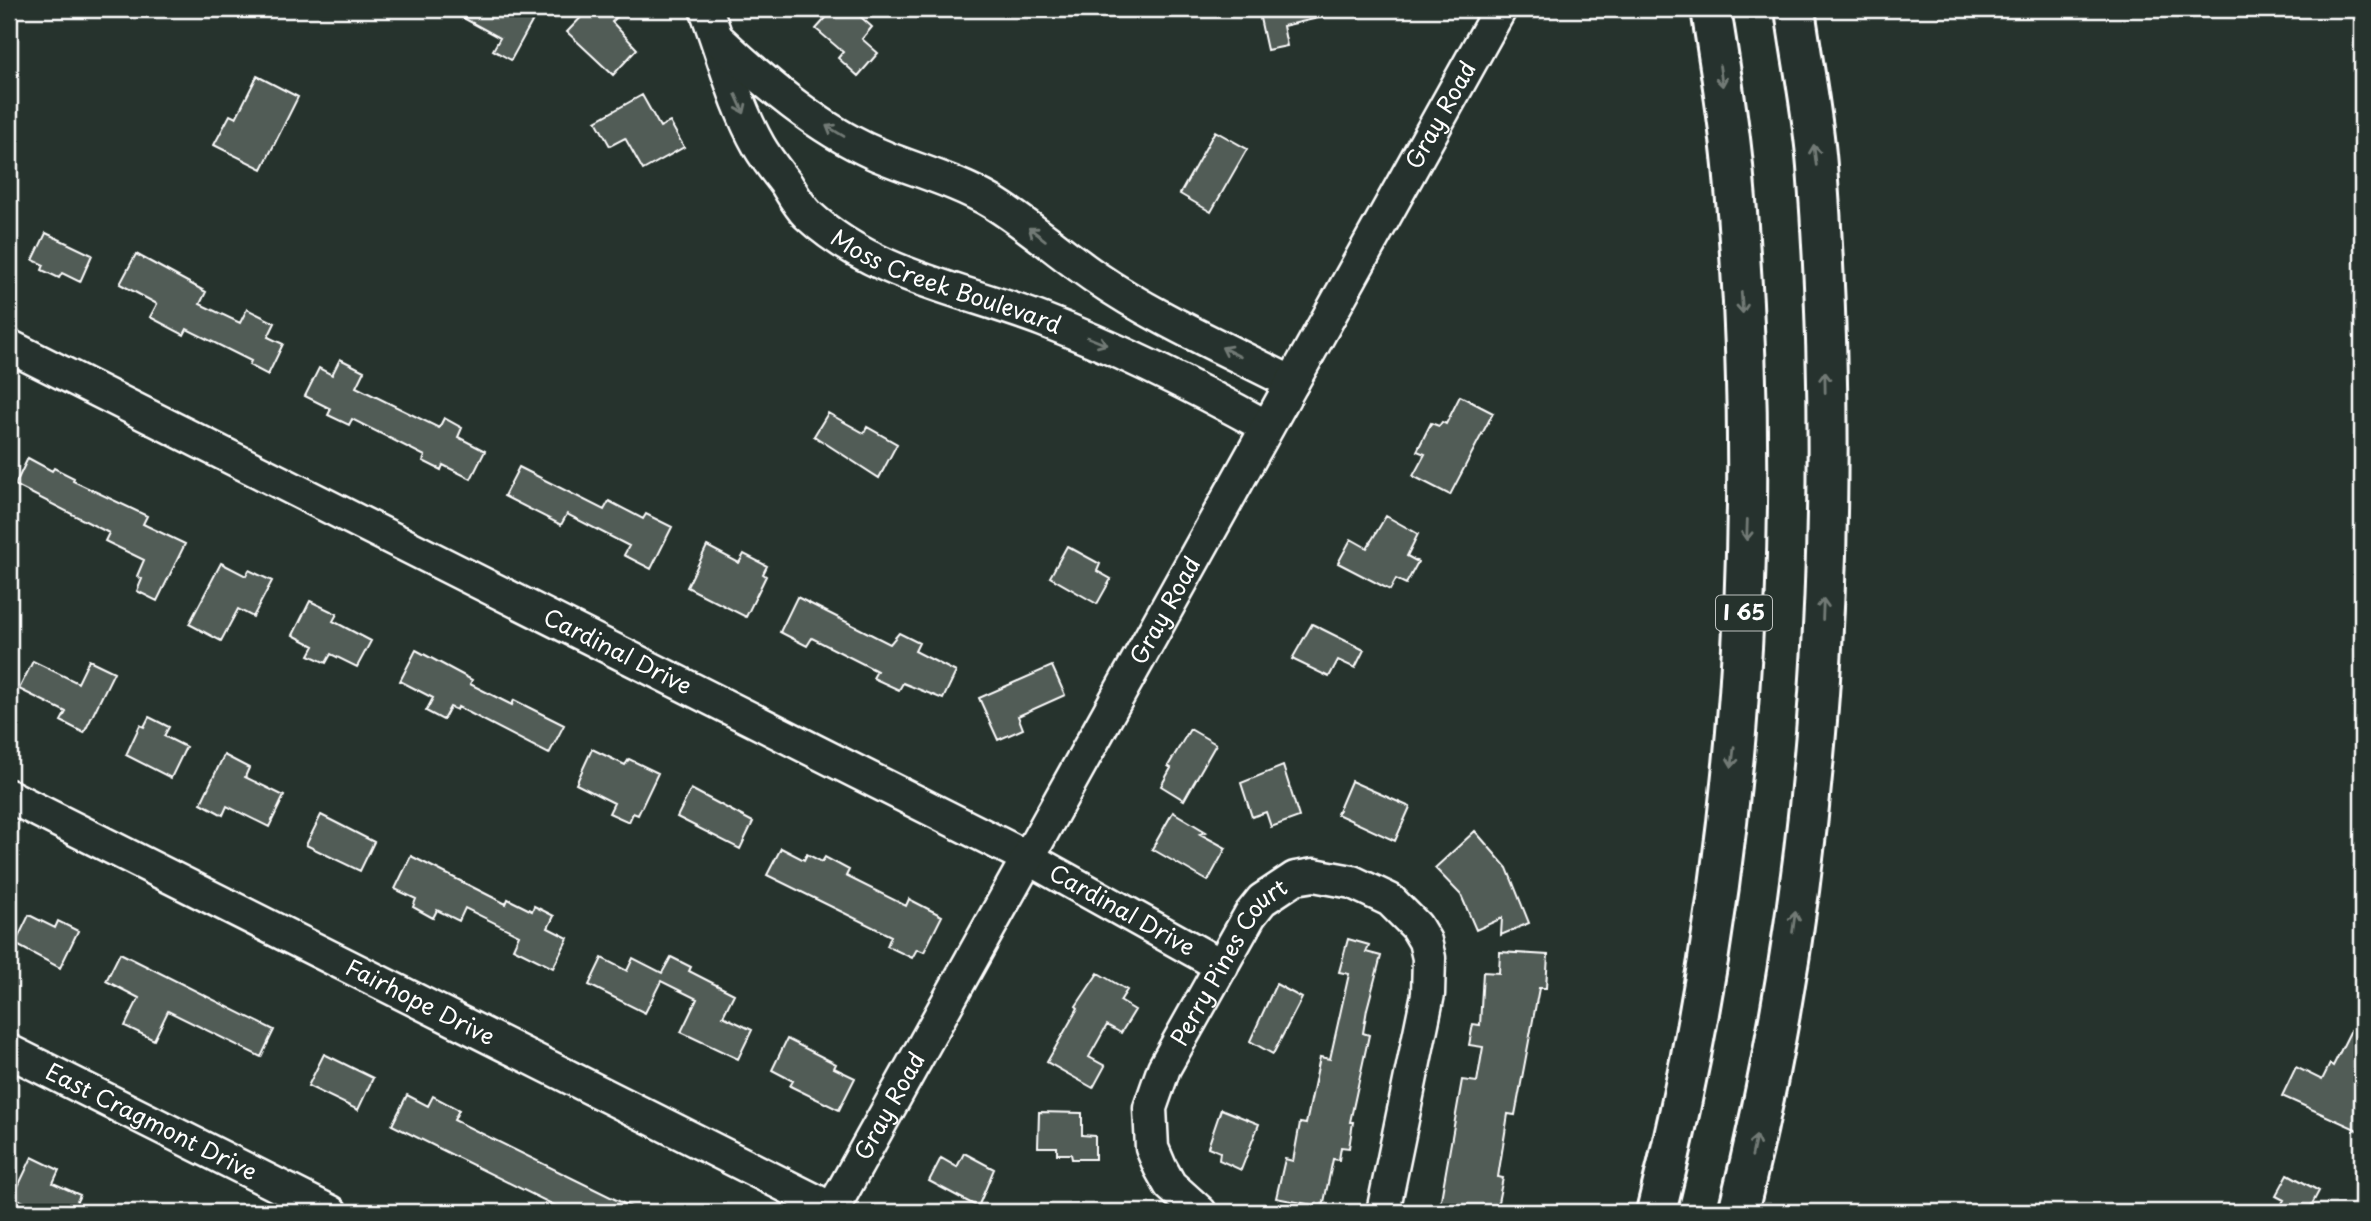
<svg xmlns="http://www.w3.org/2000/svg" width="2371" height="1221" viewBox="0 0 2371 1221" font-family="'Playpen Sans',sans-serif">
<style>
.building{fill:#515c57;stroke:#fff;stroke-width:2}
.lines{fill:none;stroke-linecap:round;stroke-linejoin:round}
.minor-casing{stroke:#fff;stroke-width:37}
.highway-casing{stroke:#fff;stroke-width:44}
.minor{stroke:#26332d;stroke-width:32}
.highway{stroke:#26332d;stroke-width:38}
.oneway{stroke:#727a76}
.labels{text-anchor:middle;stroke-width:5;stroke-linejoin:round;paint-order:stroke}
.shield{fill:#26332d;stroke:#bec2c0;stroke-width:2}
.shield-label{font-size:21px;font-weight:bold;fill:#fff}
.street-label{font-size:23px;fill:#fff;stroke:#26332d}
</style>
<rect width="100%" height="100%" fill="#26332d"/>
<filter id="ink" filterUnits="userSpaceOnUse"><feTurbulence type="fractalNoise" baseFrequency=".0143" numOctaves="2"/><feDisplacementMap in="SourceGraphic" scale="14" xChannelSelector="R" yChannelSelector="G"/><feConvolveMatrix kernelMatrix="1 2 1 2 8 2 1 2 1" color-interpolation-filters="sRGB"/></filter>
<g filter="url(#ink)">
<path class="building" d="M 447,9 L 539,9 L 511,60 L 493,50 L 500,38 Z
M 589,9 L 625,9 L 612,22 L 637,49 L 613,75 L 567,32 Z
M 834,9 L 852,9 L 872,27 L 862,39 L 878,53 L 858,76 L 838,58 L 843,52 L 816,29 Z
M 1258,9 L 1322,9 L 1323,17 L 1283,26 L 1287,46 L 1267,50 Z
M 257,76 L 298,97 L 262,169 L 214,145 L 230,115 L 236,118 Z
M 642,95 L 660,127 L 670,122 L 684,147 L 643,170 L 625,138 L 610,146 L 596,121 Z
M 1215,131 L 1247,149 L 1211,212 L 1180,194 Z
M 46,233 L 92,255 L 80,282 L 62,273 L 59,278 L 42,270 L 44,265 L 33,260 Z
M 136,254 L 206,292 L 200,304 L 240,323 L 247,309 L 275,323 L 268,337 L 283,344 L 268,375 L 249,365 L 251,361 L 187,329 L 184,335 L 150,317 L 157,304 L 120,284 Z
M 340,359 L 364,371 L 356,387 L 439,428 L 444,418 L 462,428 L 458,437 L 485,451 L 471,479 L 443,465 L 441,470 L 423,461 L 425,456 L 352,419 L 349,425 L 328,415 L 331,409 L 305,396 L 319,368 L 332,375 Z
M 1460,396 L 1493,413 L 1450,495 L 1413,476 L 1425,454 L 1417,451 L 1431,423 L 1439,426 L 1442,422 L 1446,424 Z
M 828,413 L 864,433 L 867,427 L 897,444 L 879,478 L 814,436 Z
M 28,458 L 52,471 L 54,468 L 74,478 L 73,481 L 147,516 L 143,524 L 185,544 L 157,601 L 137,591 L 142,579 L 137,576 L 144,560 L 105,541 L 109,533 L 15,485 Z
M 519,467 L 604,510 L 609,501 L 643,519 L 646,514 L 672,527 L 651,569 L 624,555 L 629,546 L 567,514 L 561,525 L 504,496 Z
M 1386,516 L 1418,534 L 1407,556 L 1418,562 L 1406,584 L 1396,579 L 1390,590 L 1338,563 L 1351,539 L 1367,548 Z
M 707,546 L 739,563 L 744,554 L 767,566 L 763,574 L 766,576 L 746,617 L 687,587 Z
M 1067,546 L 1100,564 L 1097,571 L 1111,579 L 1097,604 L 1050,577 Z
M 221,563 L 246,576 L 249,570 L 272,581 L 253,617 L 238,609 L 221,641 L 189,624 Z
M 797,597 L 890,644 L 899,633 L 919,643 L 915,651 L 956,672 L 943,699 L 903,683 L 899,690 L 873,678 L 877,671 L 812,638 L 807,646 L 780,632 Z
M 310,601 L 337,614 L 333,621 L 371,641 L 357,667 L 331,654 L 326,663 L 309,655 L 314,646 L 293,635 Z
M 1312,624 L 1364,650 L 1355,668 L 1338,660 L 1329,677 L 1292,659 Z
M 416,650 L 472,680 L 470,684 L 512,705 L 514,700 L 564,725 L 549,754 L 458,707 L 457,710 L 450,707 L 443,720 L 426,711 L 433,698 L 400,681 Z
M 89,660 L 114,672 L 84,733 L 61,721 L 66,712 L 19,689 L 33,661 L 78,683 Z
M 1052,666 L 1065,695 L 1018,716 L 1023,729 L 998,740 L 979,698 Z
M 149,717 L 169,727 L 164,736 L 186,747 L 171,778 L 126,755 L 140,725 L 144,727 Z
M 1190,729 L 1216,744 L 1184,800 L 1161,786 L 1171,768 L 1168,766 Z
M 592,749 L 625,765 L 629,759 L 658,773 L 638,815 L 633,813 L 629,822 L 609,813 L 614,803 L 576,784 Z
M 224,755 L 249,768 L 245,777 L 284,796 L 269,827 L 227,806 L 223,815 L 201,803 Z
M 1283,766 L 1299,817 L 1271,827 L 1266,812 L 1252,817 L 1241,783 Z
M 1351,781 L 1410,807 L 1395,841 L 1337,814 Z
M 691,789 L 753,822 L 740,849 L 677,817 Z
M 1173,812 L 1206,832 L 1200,834 L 1226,848 L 1208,881 L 1152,849 Z
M 321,815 L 374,842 L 360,871 L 306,845 Z
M 1475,831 L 1507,868 L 1529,923 L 1501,935 L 1502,918 L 1476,930 L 1461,895 L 1435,868 Z
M 781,848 L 804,860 L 807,854 L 822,862 L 825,857 L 849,870 L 846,876 L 906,906 L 909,899 L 942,916 L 924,952 L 917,949 L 912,958 L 887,946 L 891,936 L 767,875 Z
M 411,856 L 506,904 L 508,899 L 532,911 L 534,906 L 554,916 L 548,928 L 568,938 L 553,968 L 513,948 L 519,935 L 465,908 L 459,921 L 437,910 L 433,918 L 413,907 L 416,899 L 395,889 Z
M 29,915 L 55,928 L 58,921 L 78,931 L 60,968 L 15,944 Z
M 1348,939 L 1369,945 L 1366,952 L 1381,956 L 1367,1009 L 1363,1033 L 1369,1035 L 1350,1122 L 1353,1122 L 1349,1148 L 1341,1147 L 1339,1160 L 1333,1159 L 1323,1207 L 1276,1198 L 1285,1159 L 1293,1161 L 1300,1123 L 1306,1124 L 1320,1057 L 1330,1059 L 1349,974 L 1339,972 Z
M 1500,952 L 1548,955 L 1546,988 L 1539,988 L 1515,1115 L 1508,1114 L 1498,1177 L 1503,1178 L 1496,1212 L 1476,1212 L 1440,1205 L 1462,1080 L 1477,1082 L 1483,1047 L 1469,1045 L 1473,1024 L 1480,1025 L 1483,972 L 1499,973 Z
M 120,953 L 274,1030 L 261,1057 L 168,1011 L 154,1040 L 125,1026 L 139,998 L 106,981 Z
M 671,957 L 691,967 L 689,971 L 734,994 L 723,1016 L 752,1030 L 738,1059 L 681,1032 L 697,999 L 661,981 L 645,1013 L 589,985 L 602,958 L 627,971 L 633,958 L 662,973 Z
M 1098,973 L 1127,990 L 1120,1001 L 1135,1010 L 1121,1033 L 1107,1025 L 1089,1057 L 1105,1066 L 1093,1088 L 1047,1062 L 1078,1008 L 1076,1006 Z
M 1276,984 L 1302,998 L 1273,1054 L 1250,1041 Z
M 2362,1008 L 2362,1132 L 2282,1096 L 2296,1067 L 2322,1080 L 2330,1064 L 2333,1066 Z
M 787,1039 L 836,1064 L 834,1068 L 855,1078 L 839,1110 L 790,1086 L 793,1081 L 772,1070 Z
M 324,1054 L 373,1078 L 358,1110 L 308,1086 Z
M 407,1095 L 428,1106 L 433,1096 L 459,1110 L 454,1120 L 641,1212 L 568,1212 L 392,1125 Z
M 1221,1109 L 1259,1124 L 1241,1170 L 1219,1160 L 1220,1152 L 1208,1147 Z
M 1039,1112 L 1082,1113 L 1082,1135 L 1095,1136 L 1095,1159 L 1072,1159 L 1071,1154 L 1057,1154 L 1057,1147 L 1038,1147 Z
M 964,1153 L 994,1169 L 978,1207 L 929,1181 L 941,1158 L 957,1167 Z
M 32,1157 L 59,1170 L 53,1183 L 80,1195 L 72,1212 L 45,1212 L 13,1197 Z
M 2288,1174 L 2319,1191 L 2308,1212 L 2277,1212 L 2284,1200 L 2276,1196 Z"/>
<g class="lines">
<g class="minor-casing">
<g id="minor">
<path id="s1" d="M 706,9 C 723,54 735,104 759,146 C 767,160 778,173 787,185 C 793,195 800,207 808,215 C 874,276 962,289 1043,320 C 1121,350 1195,387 1267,427"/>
<path d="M 720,41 C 765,83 817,128 874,153 C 913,170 955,180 992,202 C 1028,224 1060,253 1095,277 C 1156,319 1226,349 1292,383"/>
<path id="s2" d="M 9,346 L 1028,858 L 1222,966"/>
<path id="s3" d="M 9,796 L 832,1209"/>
<path id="s4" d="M 9,1051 L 331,1212"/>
<path id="s5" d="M 831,1212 L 1500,9"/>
<path id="s6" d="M 1200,1212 L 1170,1185 L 1160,1167 L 1152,1148 L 1150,1108 L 1164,1068 L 1250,915 L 1262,900 L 1295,878 L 1314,875 L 1352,882 L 1390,900 L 1416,926 L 1425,941 L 1429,958 L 1428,994 L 1383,1212"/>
</g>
</g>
<g class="highway-casing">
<path id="highway" d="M 1656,1212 C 1742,872 1766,515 1733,166 C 1728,113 1719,61 1711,9
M 1738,1212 C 1823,872 1843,515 1817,166 C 1813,113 1802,61 1795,9"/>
</g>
<use href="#minor" class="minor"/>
<use href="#highway" class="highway"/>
</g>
<defs><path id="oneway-shaft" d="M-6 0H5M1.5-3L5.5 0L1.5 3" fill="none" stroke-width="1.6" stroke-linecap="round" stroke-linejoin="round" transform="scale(1.75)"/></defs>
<g class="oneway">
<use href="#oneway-shaft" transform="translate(1721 76) rotate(82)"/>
<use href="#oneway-shaft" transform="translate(740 104) rotate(66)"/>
<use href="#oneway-shaft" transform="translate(835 131) rotate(-149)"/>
<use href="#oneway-shaft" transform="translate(1815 155) rotate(-97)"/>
<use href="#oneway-shaft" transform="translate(1037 234) rotate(-143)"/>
<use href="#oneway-shaft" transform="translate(1742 303) rotate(86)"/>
<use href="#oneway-shaft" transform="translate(1097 341) rotate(22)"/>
<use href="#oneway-shaft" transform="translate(1231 352) rotate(-153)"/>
<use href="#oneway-shaft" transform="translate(1825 382) rotate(-91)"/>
<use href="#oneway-shaft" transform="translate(1747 530) rotate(92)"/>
<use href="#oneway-shaft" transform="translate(1823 609) rotate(-88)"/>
<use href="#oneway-shaft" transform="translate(1733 757) rotate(96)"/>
<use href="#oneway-shaft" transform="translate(1794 922) rotate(-82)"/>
<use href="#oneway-shaft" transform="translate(1754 1146) rotate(-78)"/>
</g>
</g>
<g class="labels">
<rect class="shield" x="1716" y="595.5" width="56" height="35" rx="5"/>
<g class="shield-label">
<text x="1744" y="620">I 65</text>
</g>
<g class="street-label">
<text dy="8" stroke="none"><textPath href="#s5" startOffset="1255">Gray Road</textPath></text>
<text dy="8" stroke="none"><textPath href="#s1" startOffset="387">Moss Creek Boulevard</textPath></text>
<text dy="8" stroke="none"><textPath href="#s5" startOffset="688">Gray Road</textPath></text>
<text dy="8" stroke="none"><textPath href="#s2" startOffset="681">Cardinal Drive</textPath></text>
<text dy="8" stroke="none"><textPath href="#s2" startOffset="1248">Cardinal Drive</textPath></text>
<text dy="8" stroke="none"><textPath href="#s6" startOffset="289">Perry Pines Court</textPath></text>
<text dy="8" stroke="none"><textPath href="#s3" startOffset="460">Fairhope Drive</textPath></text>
<text dy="8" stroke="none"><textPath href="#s5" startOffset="121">Gray Road</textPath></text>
<text dy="8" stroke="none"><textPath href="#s4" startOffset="159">East Cragmont Drive</textPath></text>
</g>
</g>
<rect width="2371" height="1221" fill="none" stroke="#26332d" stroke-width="35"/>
<rect x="18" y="18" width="2336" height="1186" fill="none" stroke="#fff" stroke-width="2.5" filter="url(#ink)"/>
</svg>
